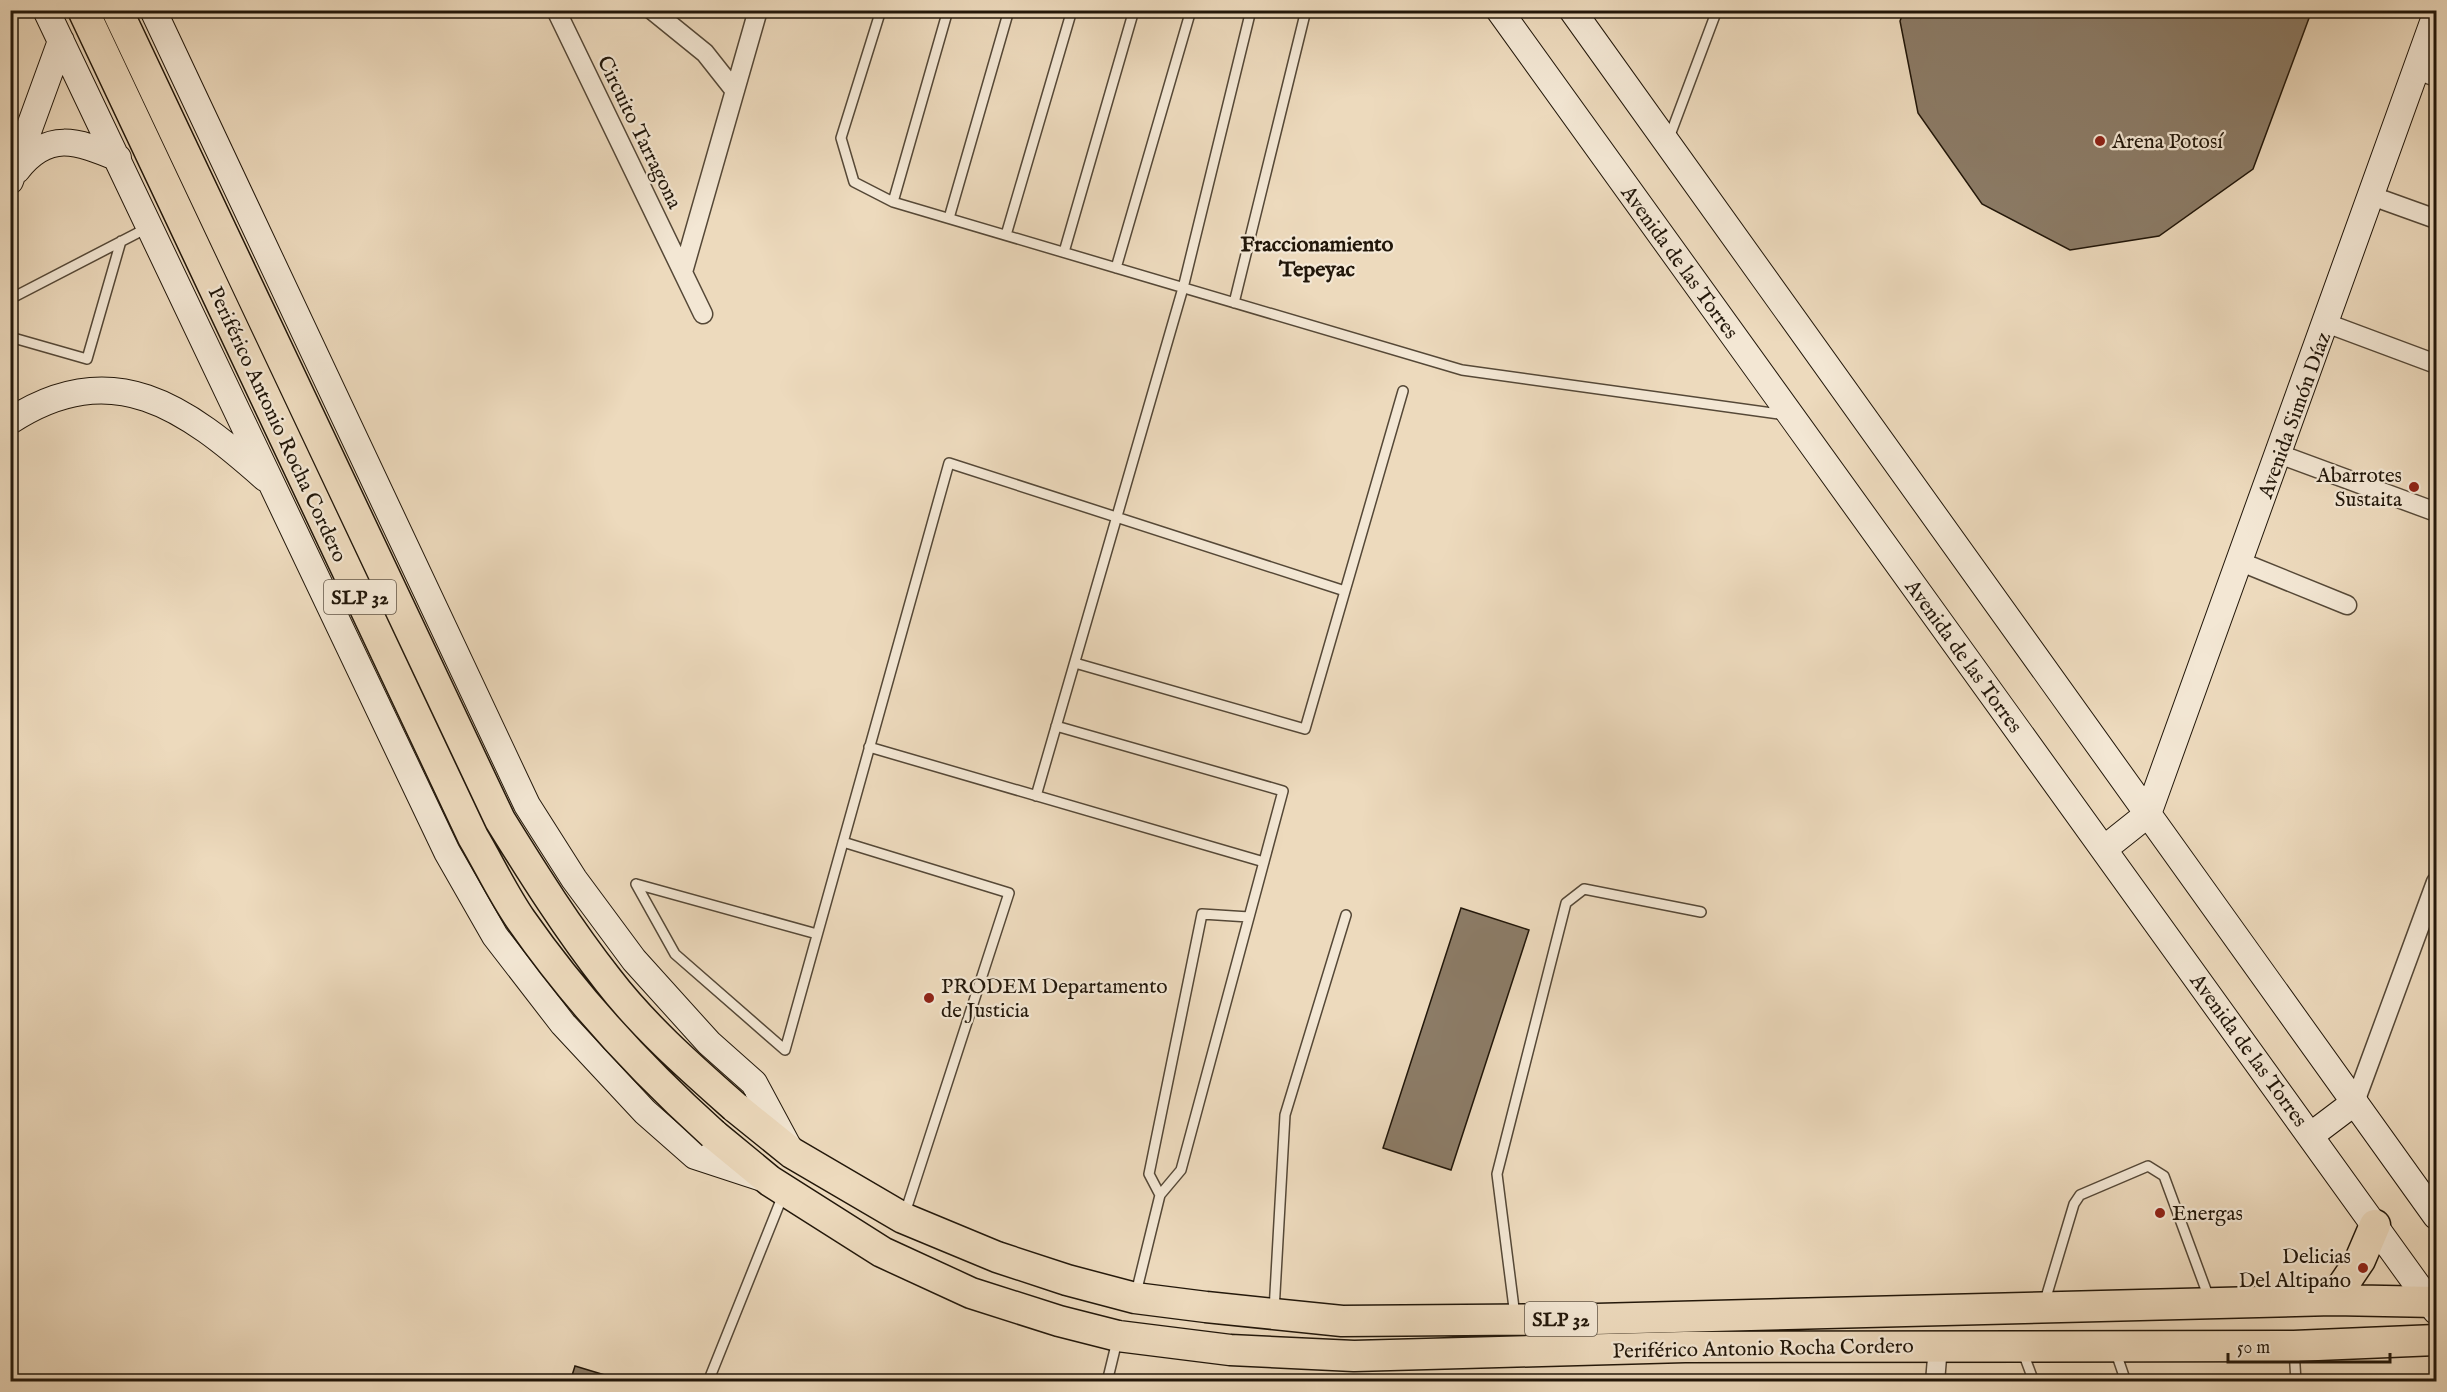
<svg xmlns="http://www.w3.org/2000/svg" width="2447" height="1392" viewBox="0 0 2447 1392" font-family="'IM FELL English',serif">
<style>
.building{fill:#8c7c67;stroke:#22170a;stroke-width:1.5}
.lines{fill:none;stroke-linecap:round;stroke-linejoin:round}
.service-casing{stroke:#554837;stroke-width:12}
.minor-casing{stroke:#554837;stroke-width:21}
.secondary-casing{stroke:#22170a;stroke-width:28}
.trunk-casing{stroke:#22170a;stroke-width:33}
.service{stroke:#f3e7d4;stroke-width:9}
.minor{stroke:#f3e7d4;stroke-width:18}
.secondary{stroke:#f3e7d4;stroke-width:26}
.trunk{stroke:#eddabd;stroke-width:30}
.trunk-bridge-casing{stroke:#22170a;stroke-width:33;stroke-linecap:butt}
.trunk-bridge{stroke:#eddabd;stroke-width:30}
.poi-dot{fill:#8f2418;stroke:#f3e7d4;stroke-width:2}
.labels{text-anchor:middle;stroke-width:4.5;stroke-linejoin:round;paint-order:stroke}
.shield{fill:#f3e7d4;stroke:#615547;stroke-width:1.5}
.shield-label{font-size:20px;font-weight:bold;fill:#22170a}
.street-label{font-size:21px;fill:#22170a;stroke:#f3e7d4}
.poi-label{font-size:21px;fill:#22170a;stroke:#f3e7d4;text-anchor:start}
.neighbourhood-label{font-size:22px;font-weight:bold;fill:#22170a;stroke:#f3e7d4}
</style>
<rect width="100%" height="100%" fill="#eddabd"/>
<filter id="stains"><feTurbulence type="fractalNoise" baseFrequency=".00333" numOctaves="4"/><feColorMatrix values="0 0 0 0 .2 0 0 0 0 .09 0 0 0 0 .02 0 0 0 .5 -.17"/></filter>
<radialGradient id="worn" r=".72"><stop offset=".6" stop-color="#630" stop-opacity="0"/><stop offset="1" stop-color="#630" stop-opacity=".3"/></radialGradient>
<path class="building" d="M 1904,10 L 2312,10 L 2253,169 L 2159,236 L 2070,250 L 1982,204 L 1918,113 L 1900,21 Z
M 1461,908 L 1529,930 L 1451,1170 L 1383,1148 Z
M 575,1366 L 628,1382 L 570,1382 Z"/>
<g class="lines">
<g class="service-casing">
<path id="service" d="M 881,10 L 841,138 L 854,182 L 893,202 L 1462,370 L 1786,415
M 1669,138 L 1717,10
M 893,202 L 948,10
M 949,218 L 1009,10
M 1006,235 L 1072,10
M 1064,252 L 1134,10
M 1116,268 L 1191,10
M 10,299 L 149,227
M 1234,303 L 1306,10
M 10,337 L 87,359 L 121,241
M 1075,663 L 1305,729 L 1403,391
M 1056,726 L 1283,791 L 1181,1170 L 1160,1195 L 1136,1293
M 869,747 L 1264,862
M 1036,796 L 1183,288 L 1251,10
M 843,842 L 1009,893 L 905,1213
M 636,884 L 675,954 L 785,1050 L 949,463 L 1345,591
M 636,884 L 817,934
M 1160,1195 L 1149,1174 L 1202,914 L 1249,917
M 2044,1304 L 2074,1204 L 2080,1195 L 2148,1166 L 2164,1176 L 2209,1298
M 1274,1311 L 1285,1115 L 1346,915
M 1515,1316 L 1497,1174 L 1566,903 L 1584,889 L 1701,912
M 2294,1349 L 2296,1382
M 2022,1350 L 2034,1382
M 2115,1350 L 2126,1382
M 708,1382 L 783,1195
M 1107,1382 L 1117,1341"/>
</g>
<g class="minor-casing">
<path id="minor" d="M 556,10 L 703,314
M 652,10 L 705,53 L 735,91
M 2417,70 L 2436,77
M 2372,196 L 2436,219
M 683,272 L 758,10
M 2326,323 L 2436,364
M 2279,454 L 2436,512
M 2241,562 L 2347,605
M 2355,1102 L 2436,882
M 1935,1382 L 1938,1346"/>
</g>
<g class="secondary-casing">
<path id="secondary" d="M 46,10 L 447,852 L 495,936 L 563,1024 L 645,1112 L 695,1156 L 762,1178
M 153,10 L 527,805 L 574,879 L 634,960 L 709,1043 L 754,1083 L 790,1150
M 1499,10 L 2436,1311
M 1572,10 L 2436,1216
M 17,170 C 48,130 77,141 118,158
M 10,181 L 61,41
M 10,421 C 113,354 186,408 265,478
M 2104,849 L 2148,814 L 2436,14
M 2310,1136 L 2355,1102"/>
</g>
<g class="trunk-casing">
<path id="trunk" d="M 735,1107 L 792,1153 L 903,1218 L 997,1257 L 1067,1280 L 1135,1298 L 1206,1307 L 1342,1321 L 1596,1319 L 2333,1300 L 2436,1302
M 713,1134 L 770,1181 L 882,1252 L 971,1293 L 1059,1321 L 1118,1336 L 1230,1350 L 1354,1356 L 1685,1347 L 2294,1346 L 2436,1340
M 2333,1300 L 2360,1260 L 2375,1225"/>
</g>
<use href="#service" class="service"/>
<use href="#minor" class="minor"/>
<use href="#secondary" class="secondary"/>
<use href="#trunk" class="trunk"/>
<g class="trunk-bridge-casing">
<path id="trunk-bridge" d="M 83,10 L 473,837 C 489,864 503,894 521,920 C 576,999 641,1069 713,1134
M 117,10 L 500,820 C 534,875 568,929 608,980 C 644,1027 691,1068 735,1107"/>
</g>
<use href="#trunk-bridge" class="trunk-bridge"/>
</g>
<g class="poi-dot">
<circle cx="2100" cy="141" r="6"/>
<circle cx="2414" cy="487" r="6"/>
<circle cx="929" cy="998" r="6"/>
<circle cx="2160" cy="1213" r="6"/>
<circle cx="2363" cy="1268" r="6"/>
</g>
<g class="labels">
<g class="shield">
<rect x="324" y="580" width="72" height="34" rx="4.5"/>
<rect x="1525" y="1302" width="72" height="34" rx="4.5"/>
</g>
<g class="shield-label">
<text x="360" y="604">SLP 32</text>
<text x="1561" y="1326">SLP 32</text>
</g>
<g class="street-label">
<text transform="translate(640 132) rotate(64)" y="7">Circuito Tarragona</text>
<text transform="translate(1680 262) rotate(54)" y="7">Avenida de las Torres</text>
<text transform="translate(2294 415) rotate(-70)" y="7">Avenida Simón Díaz</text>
<text transform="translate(278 424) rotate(65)" y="7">Periférico Antonio Rocha Cordero</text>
<text transform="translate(1964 656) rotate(54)" y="7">Avenida de las Torres</text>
<text transform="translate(2249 1050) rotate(54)" y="7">Avenida de las Torres</text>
<text transform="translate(1763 1348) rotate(-1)" y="7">Periférico Antonio Rocha Cordero</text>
</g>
<g class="poi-label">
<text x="2112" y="148">Arena Potosí</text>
<text x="2402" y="482" text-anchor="end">Abarrotes<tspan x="2402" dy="24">Sustaita</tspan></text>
<text x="941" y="993">PRODEM Departamento<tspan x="941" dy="24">de Justicia</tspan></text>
<text x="2172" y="1220">Energas</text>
<text x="2351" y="1263" text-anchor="end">Delicias<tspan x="2351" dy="24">Del Altipano</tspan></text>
</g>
<g class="neighbourhood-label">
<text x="1317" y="251">Fraccionamiento<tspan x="1317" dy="25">Tepeyac</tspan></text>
</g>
</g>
<rect width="2447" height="1392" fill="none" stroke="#eddabd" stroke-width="36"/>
<rect x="12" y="12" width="2423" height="1368" fill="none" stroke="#22170a" stroke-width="3"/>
<rect x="18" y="18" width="2411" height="1356" fill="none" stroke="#22170a" stroke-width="1.5"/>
<path d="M2228 1353v9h162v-9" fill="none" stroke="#22170a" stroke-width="3"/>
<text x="2237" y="1353" font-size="18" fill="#22170a" stroke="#f3e7d4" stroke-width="4.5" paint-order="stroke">50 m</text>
<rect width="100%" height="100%" filter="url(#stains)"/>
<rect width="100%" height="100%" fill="url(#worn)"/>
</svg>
